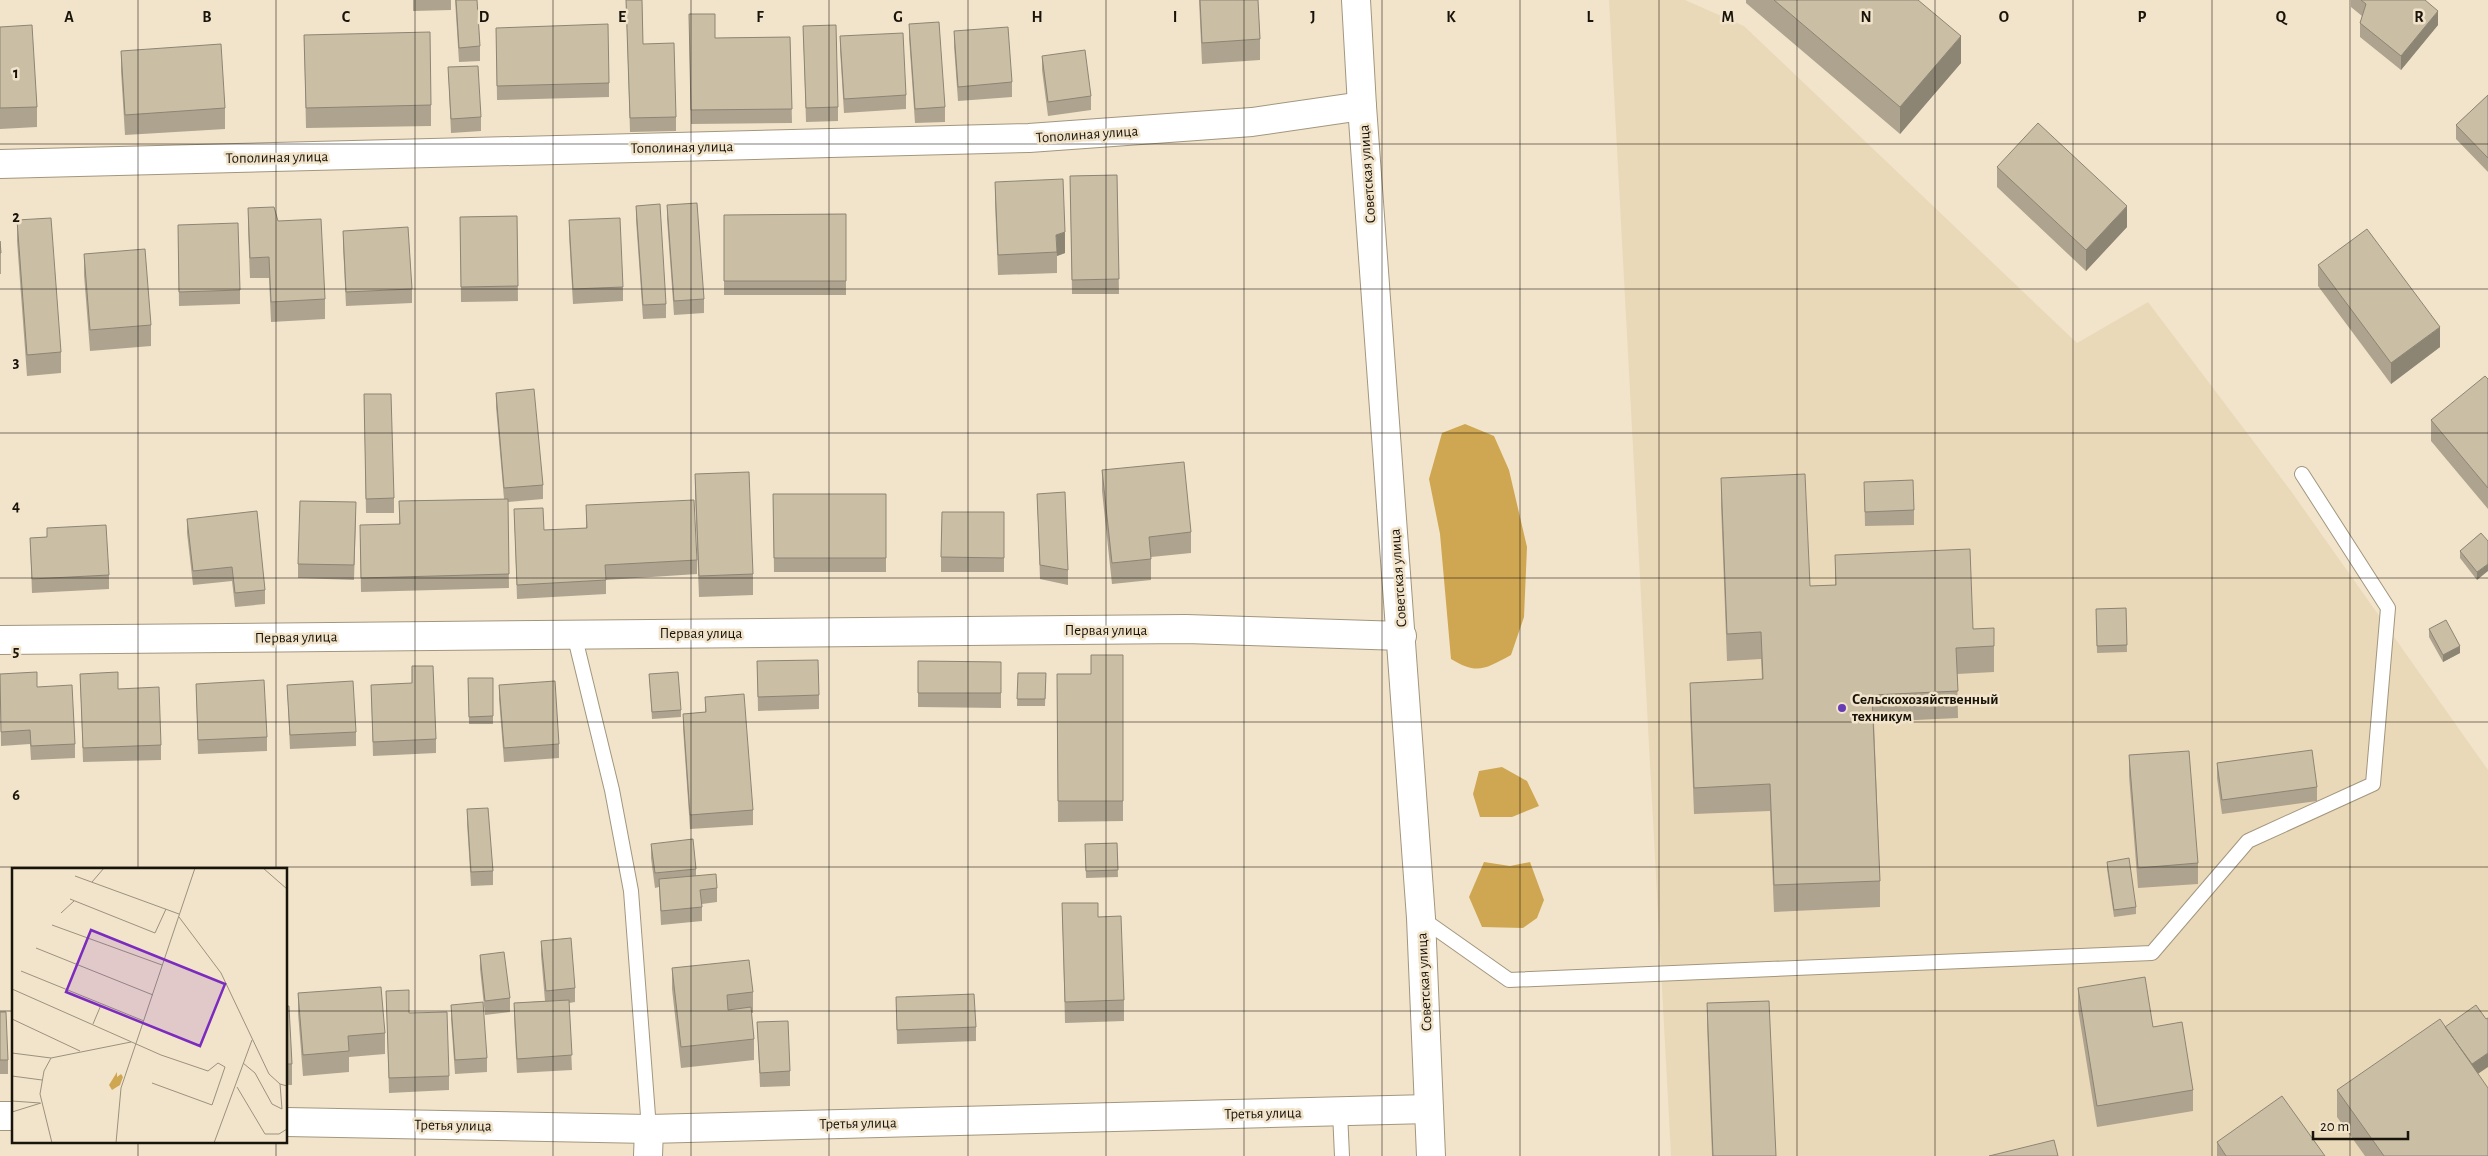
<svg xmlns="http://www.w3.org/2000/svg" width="2488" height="1156" viewBox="0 0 2488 1156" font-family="'Alegreya Sans',sans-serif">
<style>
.built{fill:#ead9b8}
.forest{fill:#cfa752}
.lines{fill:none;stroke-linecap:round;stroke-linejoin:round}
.lane-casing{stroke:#a2967e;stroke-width:16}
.street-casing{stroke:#a2967e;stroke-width:30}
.secondary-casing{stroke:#a2967e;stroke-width:30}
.lane{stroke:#fff;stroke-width:14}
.street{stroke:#fff;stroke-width:28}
.secondary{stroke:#fff;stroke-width:28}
.wall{fill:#aea38e}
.shaded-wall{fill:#8d8574}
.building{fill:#cabea5;stroke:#8d8574}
.grid{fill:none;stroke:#19140b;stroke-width:1;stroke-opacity:0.55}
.poi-dot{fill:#683cb4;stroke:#f2e4cb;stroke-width:2}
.labels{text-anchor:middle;stroke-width:5;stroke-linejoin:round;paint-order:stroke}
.street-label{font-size:15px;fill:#19140b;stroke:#f2e4cb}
.poi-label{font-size:15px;font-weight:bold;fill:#19140b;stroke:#f2e4cb;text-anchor:start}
.inset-road{fill:none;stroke:#9b917e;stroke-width:1}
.view{fill:#7b2cbf;fill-opacity:0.15;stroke:#7b2cbf;stroke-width:2.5}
.inset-edge{fill:none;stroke:#19140b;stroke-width:2.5}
.grid-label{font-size:16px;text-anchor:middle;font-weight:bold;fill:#19140b;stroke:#f2e4cb;stroke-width:5;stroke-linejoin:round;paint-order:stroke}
</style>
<rect width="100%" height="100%" fill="#f2e4cb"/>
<path class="built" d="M 1609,0 L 1685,0 L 1744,26 L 2077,343 L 2148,302 L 2291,491 L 2488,770 L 2488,1156 L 1671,1156 Z"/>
<path class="forest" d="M 1465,424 L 1494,436 L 1509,470 L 1527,547 L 1524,617 L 1511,655 C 1485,669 1477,675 1451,659 L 1440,534 L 1429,479 L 1442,433 Z
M 1502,767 L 1527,781 L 1539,806 L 1512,817 L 1480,817 L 1473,794 L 1479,771 Z
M 1484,862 L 1510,866 L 1530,862 L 1544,900 L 1537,918 L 1523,928 L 1482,927 L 1469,897 Z"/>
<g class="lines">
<g class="lane-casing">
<path id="lane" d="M 574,634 L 612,790 L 631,891 L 649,1129
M 1421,918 L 1509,980 L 2152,953 L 2248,841 L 2373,784 L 2388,608 L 2302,474
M 1340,1112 L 1342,1156"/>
</g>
<g class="street-casing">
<path id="street" d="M 0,164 L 1029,138 L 1252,122 L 1362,106
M 0,640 L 1186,629 L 1402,636
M 0,1116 L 14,1116
M 286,1122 L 649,1129 L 1429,1109
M 648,1156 L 649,1129"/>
</g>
<g class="secondary-casing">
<path id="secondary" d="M 1356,0 L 1362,106 L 1421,918 L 1431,1156"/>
</g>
<use href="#lane" class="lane"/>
<use href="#street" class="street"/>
<use href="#secondary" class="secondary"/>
</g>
<path class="wall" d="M 413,0 L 451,0 L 451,10 L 413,11 Z
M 455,0 L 477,0 L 480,46 L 480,61 L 459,62 Z
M 626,0 L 642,0 L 643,44 L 676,117 L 676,131 L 630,132 Z
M 1199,0 L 1258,0 L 1260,39 L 1260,60 L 1202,64 Z
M 1746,0 L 1918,0 L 1961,63 L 1900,134 L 1746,3 Z
M 2351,0 L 2425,0 L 2438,25 L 2401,70 L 2360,37 L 2360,23 L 2362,16 L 2351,7 Z
M 689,14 L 715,38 L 790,37 L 792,123 L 691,124 Z
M 909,24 L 945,107 L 945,122 L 915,123 L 909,38 Z
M 803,26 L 838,107 L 838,121 L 806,122 Z
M 0,27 L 37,107 L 37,127 L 0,129 Z
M 496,28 L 609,83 L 609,97 L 497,100 Z
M 954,31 L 1012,82 L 1012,97 L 958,101 L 954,46 Z
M 304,35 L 431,105 L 431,126 L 306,128 Z
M 840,36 L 906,95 L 906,109 L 844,113 L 840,50 Z
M 121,51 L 225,108 L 225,129 L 125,135 L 121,71 Z
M 1042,56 L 1091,96 L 1091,110 L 1048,116 L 1042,70 Z
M 448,67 L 481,117 L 481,131 L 451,133 Z
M 2488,95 L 2488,172 L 2456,139 L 2456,125 Z
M 1997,167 L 2127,227 L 2086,271 L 1997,187 Z
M 1117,175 L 1119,294 L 1072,294 L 1070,176 Z
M 995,182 L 1065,253 L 1057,256 L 1057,273 L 998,275 L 995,203 Z
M 667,205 L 704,299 L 704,313 L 674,315 L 667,219 Z
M 636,206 L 666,304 L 666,318 L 643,319 L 636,220 Z
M 248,208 L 278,221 L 325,299 L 325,319 L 271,322 L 269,278 L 250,278 L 248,229 Z
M 846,214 L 846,295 L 724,295 L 724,215 Z
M 517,216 L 518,301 L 461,302 L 460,217 Z
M 17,220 L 61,352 L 61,373 L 27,376 L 17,241 Z
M 569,220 L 623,287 L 623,301 L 573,304 L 569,235 Z
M 178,225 L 240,290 L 240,304 L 179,306 Z
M 343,231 L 412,289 L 412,303 L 346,306 L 343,245 Z
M 0,241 L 1,253 L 1,274 L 0,274 Z
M 84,254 L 151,325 L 151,346 L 90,351 L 84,275 Z
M 2318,265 L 2440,347 L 2391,384 L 2318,286 Z
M 2488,379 L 2488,509 L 2431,441 L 2431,420 Z
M 496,393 L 543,485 L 543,499 L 508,502 L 509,588 L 361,592 L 360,539 L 399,524 L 399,501 L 504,499 L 496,407 Z
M 364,394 L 394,498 L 394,513 L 366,513 Z
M 1102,470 L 1191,532 L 1191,553 L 1151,557 L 1151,580 L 1112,584 L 1102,491 Z
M 695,474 L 753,574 L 753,595 L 699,597 L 695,494 Z
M 1721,478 L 1810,586 L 1835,585 L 1835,555 L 1973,629 L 1994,646 L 1994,672 L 1957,674 L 1958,718 L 1874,722 L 1880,881 L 1880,907 L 1774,912 L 1770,811 L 1694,814 L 1690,709 L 1690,683 L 1762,680 L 1761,659 L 1727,661 L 1721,505 Z
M 1864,482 L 1914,510 L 1914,525 L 1865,526 Z
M 773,494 L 886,494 L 886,572 L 774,572 Z
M 1037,494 L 1068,570 L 1068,585 L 1040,579 Z
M 586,505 L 697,560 L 697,574 L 606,580 L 606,594 L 517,599 L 514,509 L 544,530 L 586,528 Z
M 1004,512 L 1004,572 L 941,572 L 941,557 Z
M 356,516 L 354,580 L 298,578 L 298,564 Z
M 187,519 L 265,590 L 265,604 L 235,607 L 232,581 L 193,585 L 187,533 Z
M 47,528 L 109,575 L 109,589 L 32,593 L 30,538 L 47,537 Z
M 2481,533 L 2477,580 L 2460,558 L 2460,551 Z
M 2126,608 L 2127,652 L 2097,653 L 2096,609 Z
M 2429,629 L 2460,653 L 2443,662 L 2429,637 Z
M 1123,655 L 1123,821 L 1058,822 L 1057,674 L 1091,674 Z
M 757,661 L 819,695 L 819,709 L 758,711 Z
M 918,661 L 1001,662 L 1001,708 L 918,707 Z
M 412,666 L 436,739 L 436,753 L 373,756 L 371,685 L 412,683 Z
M 1018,673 L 1046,673 L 1045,706 L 1017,706 Z
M 0,674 L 37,687 L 75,744 L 75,758 L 31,760 L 30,744 L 1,746 Z
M 80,674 L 118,689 L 161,745 L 161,760 L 83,762 Z
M 649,674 L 681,710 L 681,717 L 652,719 Z
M 468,678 L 493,678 L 493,724 L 469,724 Z
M 196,684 L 267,737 L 267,751 L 198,754 Z
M 287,685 L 356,732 L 356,746 L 290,749 Z
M 499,685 L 559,744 L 559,758 L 504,762 L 499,699 Z
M 705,697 L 753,810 L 753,825 L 690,829 L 683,728 L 683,714 L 705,712 Z
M 2129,755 L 2198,863 L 2198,884 L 2138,888 L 2129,776 Z
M 2217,763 L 2317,787 L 2317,801 L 2222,814 L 2217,778 Z
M 467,809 L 493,871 L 493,885 L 471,886 L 467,823 Z
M 1117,843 L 1118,877 L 1086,878 L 1085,844 Z
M 651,844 L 696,869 L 696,876 L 717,888 L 717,902 L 702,904 L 702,921 L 661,925 L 659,887 L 655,888 L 651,858 Z
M 2107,862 L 2136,907 L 2136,914 L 2114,917 L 2107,869 Z
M 1062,903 L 1098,917 L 1124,1000 L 1124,1021 L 1065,1023 Z
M 541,941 L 575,988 L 575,1002 L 569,1003 L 572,1070 L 517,1073 L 514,1017 L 514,1003 L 545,1001 L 541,955 Z
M 480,955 L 510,998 L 510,1012 L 485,1015 L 480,969 Z
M 672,968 L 753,992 L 753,1013 L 751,1013 L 754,1039 L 754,1060 L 681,1068 L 672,989 Z
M 2078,988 L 2153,1027 L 2193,1090 L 2193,1111 L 2097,1127 L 2078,1009 Z
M 386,991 L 409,1013 L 449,1076 L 449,1090 L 389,1093 Z
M 298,993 L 385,1033 L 385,1054 L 349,1057 L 349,1072 L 303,1076 L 298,1013 Z
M 896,997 L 976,1027 L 976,1041 L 897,1044 Z
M 1707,1003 L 1776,1156 L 1712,1156 L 1707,1024 Z
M 451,1005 L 487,1058 L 487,1072 L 455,1074 L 451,1019 Z
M 286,1006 L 292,1064 L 292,1085 L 286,1085 Z
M 0,1012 L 8,1060 L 8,1074 L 0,1074 Z
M 757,1022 L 790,1071 L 790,1086 L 760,1087 Z
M 2478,1074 L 2488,1156 L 2365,1156 L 2337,1117 L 2337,1090 Z
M 2217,1142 L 2325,1156 L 2217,1156 Z"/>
<path class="shaded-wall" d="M 2438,11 L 2438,25 L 2401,70 L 2401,56 Z
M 1961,36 L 1961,63 L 1900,134 L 1900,107 Z
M 2127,206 L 2127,227 L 2086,271 L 2086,250 Z
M 1065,232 L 1065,253 L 1057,256 L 1056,235 Z
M 2440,327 L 2440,347 L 2391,384 L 2391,363 Z
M 2488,564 L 2488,571 L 2477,580 L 2477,572 Z
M 2460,646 L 2460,653 L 2443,662 L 2443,655 Z
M 2488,1053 L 2488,1067 L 2466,1082 L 2466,1068 Z"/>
<path class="building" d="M 456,0 L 477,0 L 480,46 L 459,48 Z
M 626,0 L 642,0 L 643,44 L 674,43 L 676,117 L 630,118 Z
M 1200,0 L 1258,0 L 1260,39 L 1202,43 Z
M 1774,0 L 1918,0 L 1961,36 L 1900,107 Z
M 2361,0 L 2425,0 L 2438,11 L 2401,56 L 2360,23 L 2366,4 Z
M 689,14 L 715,14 L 715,38 L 790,37 L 792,109 L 691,110 Z
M 939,22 L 945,107 L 915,109 L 909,24 Z
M 608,24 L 609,83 L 497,86 L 496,28 Z
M 32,25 L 37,107 L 0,108 L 0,27 Z
M 836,25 L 838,107 L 806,108 L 803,26 Z
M 1008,27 L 1012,82 L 958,87 L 954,31 Z
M 430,32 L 431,105 L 306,108 L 304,35 Z
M 903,33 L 906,95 L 844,99 L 840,36 Z
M 221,44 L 225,108 L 125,115 L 121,51 Z
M 1085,50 L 1091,96 L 1048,102 L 1042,56 Z
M 478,66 L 481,117 L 451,119 L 448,67 Z
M 2488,95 L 2488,158 L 2456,125 Z
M 2038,123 L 2127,206 L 2086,250 L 1997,167 Z
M 1117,175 L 1119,279 L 1072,280 L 1070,176 Z
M 1063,179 L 1065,232 L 1056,235 L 1057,252 L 998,255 L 995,182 Z
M 697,203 L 704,299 L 674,301 L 667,205 Z
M 660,204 L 666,304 L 643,305 L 636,206 Z
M 274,207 L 278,221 L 321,219 L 325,299 L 271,302 L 269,257 L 250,258 L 248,208 Z
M 846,214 L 846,281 L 724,281 L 724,215 Z
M 517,216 L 518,286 L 461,287 L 460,217 Z
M 51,218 L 61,352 L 27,355 L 17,220 Z
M 620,218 L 623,287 L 573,289 L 569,220 Z
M 238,223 L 240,290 L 179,292 L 178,225 Z
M 408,227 L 412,289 L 346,292 L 343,231 Z
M 2367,229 L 2440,327 L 2391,363 L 2318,265 Z
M 0,241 L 1,253 L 0,253 Z
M 145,249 L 151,325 L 90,330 L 84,254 Z
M 2485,376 L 2488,379 L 2488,488 L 2431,420 Z
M 534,389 L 543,485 L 504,488 L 496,393 Z
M 364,394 L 391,394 L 394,498 L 366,499 Z
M 1184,462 L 1191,532 L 1149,537 L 1151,559 L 1112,563 L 1102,470 Z
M 749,472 L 753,574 L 699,576 L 695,474 Z
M 1805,474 L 1810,586 L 1836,585 L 1835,555 L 1970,549 L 1973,629 L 1994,628 L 1994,646 L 1956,648 L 1958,691 L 1872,695 L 1880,881 L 1774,885 L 1770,784 L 1694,788 L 1690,683 L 1763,679 L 1761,632 L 1727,634 L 1721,478 Z
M 1913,480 L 1914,510 L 1865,512 L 1864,482 Z
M 1065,492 L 1068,570 L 1040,565 L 1037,494 Z
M 773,494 L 886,494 L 886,558 L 774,558 Z
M 508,499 L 509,574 L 361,578 L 360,525 L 400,524 L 399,501 Z
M 694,500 L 697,560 L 605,565 L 606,580 L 517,585 L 514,509 L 543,508 L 544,530 L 587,528 L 586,505 Z
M 300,501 L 356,502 L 354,565 L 298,564 Z
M 257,511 L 265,590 L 235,593 L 232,567 L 193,571 L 187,519 Z
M 942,512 L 1004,512 L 1004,558 L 941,557 Z
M 106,525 L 109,575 L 32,579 L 30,538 L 47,537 L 47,528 Z
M 2481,533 L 2488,541 L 2488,564 L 2477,572 L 2460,551 Z
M 2126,608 L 2127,645 L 2097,646 L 2096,609 Z
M 2446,620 L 2460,646 L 2443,655 L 2429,629 Z
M 1091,655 L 1123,655 L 1123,801 L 1058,801 L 1057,674 L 1091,674 Z
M 818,660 L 819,695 L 758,697 L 757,661 Z
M 918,661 L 1001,662 L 1001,693 L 918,693 Z
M 412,666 L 433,666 L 436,739 L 373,742 L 371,685 L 412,683 Z
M 37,672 L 37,687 L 72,685 L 75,744 L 31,746 L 30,730 L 1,732 L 0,674 Z
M 118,672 L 118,689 L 159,687 L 161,745 L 83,748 L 80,674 Z
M 678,672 L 681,710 L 652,712 L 649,674 Z
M 1018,673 L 1046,673 L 1045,699 L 1017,699 Z
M 468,678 L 493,678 L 493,716 L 469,717 Z
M 264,680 L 267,737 L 198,740 L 196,684 Z
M 353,681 L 356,732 L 290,735 L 287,685 Z
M 555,681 L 559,744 L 504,748 L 499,685 Z
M 744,694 L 753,810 L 690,815 L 683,714 L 706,712 L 705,697 Z
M 2312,750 L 2317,787 L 2222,800 L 2217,763 Z
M 2189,751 L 2198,863 L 2138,868 L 2129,755 Z
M 488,808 L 493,871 L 471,872 L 467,809 Z
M 693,839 L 696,869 L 655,873 L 651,844 Z
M 1117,843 L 1118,870 L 1086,871 L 1085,844 Z
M 2129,858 L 2136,907 L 2114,910 L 2107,862 Z
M 716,874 L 717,888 L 700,890 L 702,907 L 661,911 L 659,879 Z
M 1062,903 L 1098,903 L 1098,917 L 1121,916 L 1124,1000 L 1065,1002 Z
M 571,938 L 575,988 L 546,991 L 541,941 Z
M 504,952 L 510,998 L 485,1001 L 480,955 Z
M 749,960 L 753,992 L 727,995 L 728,1010 L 751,1007 L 754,1039 L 681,1047 L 672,968 Z
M 2145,977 L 2153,1027 L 2182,1022 L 2193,1090 L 2097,1106 L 2078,988 Z
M 381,987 L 385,1033 L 348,1036 L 349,1051 L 303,1055 L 298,993 Z
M 409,990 L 409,1013 L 447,1012 L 449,1076 L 389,1078 L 386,991 Z
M 974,994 L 976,1027 L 897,1030 L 896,997 Z
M 569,1000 L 572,1055 L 517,1059 L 514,1003 Z
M 1769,1001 L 1776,1156 L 1713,1156 L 1707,1003 Z
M 483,1002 L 487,1058 L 455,1060 L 451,1005 Z
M 2476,1005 L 2486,1019 L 2488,1018 L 2488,1053 L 2472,1064 L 2445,1027 Z
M 286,1006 L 289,1006 L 292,1064 L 286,1064 Z
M 0,1012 L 6,1012 L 8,1060 L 0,1060 Z
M 2440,1019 L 2488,1088 L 2488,1156 L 2384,1156 L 2337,1090 Z
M 788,1021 L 790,1071 L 760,1073 L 757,1022 Z
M 2282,1096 L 2325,1156 L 2226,1156 L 2217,1142 Z
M 2054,1140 L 2058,1156 L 1989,1156 Z"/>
<path class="grid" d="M 138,0 L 138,870M 276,0 L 276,870M 415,0 L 415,1156M 553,0 L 553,1156M 691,0 L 691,1156M 829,0 L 829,1156M 968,0 L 968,1156M 1106,0 L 1106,1156M 1244,0 L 1244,1156M 1382,0 L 1382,1156M 1520,0 L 1520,1156M 1659,0 L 1659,1156M 1797,0 L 1797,1156M 1935,0 L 1935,1156M 2073,0 L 2073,1156M 2212,0 L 2212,1156M 2350,0 L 2350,1156M 0,144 L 2488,144M 0,289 L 2488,289M 0,433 L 2488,433M 0,578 L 2488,578M 0,722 L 2488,722M 0,867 L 2488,867M 0,1011 L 14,1011M 286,1011 L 2488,1011M 138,1142 L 138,1156M 276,1142 L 276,1156"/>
<circle class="poi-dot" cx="1842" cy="708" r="5"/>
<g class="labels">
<g class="street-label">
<text transform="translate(1087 134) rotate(-4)" y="5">Тополиная улица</text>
<text transform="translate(682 147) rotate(-1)" y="5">Тополиная улица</text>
<text transform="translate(277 157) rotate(-1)" y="5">Тополиная улица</text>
<text transform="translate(1367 174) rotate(-94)" y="5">Советская улица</text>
<text transform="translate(1398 578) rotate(-94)" y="5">Советская улица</text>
<text x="1106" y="635">Первая улица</text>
<text x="701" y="638">Первая улица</text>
<text transform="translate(296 637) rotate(-1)" y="5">Первая улица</text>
<text transform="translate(1424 982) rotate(-93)" y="5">Советская улица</text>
<text transform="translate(1263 1113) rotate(-1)" y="5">Третья улица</text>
<text transform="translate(858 1123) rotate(-1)" y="5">Третья улица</text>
<text transform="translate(453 1125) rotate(1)" y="5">Третья улица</text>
</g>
<g class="poi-label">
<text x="1852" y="704">Сельскохозяйственный<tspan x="1852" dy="17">техникум</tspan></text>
</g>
</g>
<g transform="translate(12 868)">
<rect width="275" height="275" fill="#f2e4cb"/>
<path d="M 105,204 L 105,209 L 109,206 L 111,209 L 108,217 L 100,222 L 97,217 Z" fill="#cfa752"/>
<path class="inset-road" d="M 251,0 L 275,21M 63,8 L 167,46M 80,14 L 92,0M 58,31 L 143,65 L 154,41M 49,45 L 62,33M 167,49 L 209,105 L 257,206 L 268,216 L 275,218M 40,57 L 150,97M 24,80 L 141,127M 9,103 L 132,153M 0,121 L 149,187 L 196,203 L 206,195 L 213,199 L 200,237 L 140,215M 0,151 L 68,183M 81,156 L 89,137M 0,185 L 39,190 L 119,174M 39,190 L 32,203 L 28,226 L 40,275M 231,195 L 243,205 L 260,236 L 270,241 L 268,216M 0,208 L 30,212M 225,219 L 253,266 L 267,266 L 275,261M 0,233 L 28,235M 0,244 L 29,235M 104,275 L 109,220 L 183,0M 202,275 L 240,172"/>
<path class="view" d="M 79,62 L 213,116 L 188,178 L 54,124 Z"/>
<rect width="275" height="275" class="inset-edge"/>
</g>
<g class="grid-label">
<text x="69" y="22">A</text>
<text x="207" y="22">B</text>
<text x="346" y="22">C</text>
<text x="484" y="22">D</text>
<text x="622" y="22">E</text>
<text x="760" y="22">F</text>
<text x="898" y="22">G</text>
<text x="1037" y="22">H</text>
<text x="1175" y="22">I</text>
<text x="1313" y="22">J</text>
<text x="1451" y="22">K</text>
<text x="1590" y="22">L</text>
<text x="1728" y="22">M</text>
<text x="1866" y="22">N</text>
<text x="2004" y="22">O</text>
<text x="2142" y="22">P</text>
<text x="2281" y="22">Q</text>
<text x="2419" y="22">R</text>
<text x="16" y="78">1</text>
<text x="16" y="222">2</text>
<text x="16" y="367">3</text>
<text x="16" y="511">4</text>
<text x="16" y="656">5</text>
<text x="16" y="800">6</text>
</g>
<path d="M2313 1131v8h95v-8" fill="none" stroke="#19140b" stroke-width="2.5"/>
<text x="2320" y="1131" font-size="15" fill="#19140b" stroke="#f2e4cb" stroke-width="4" paint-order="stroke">20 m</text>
</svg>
